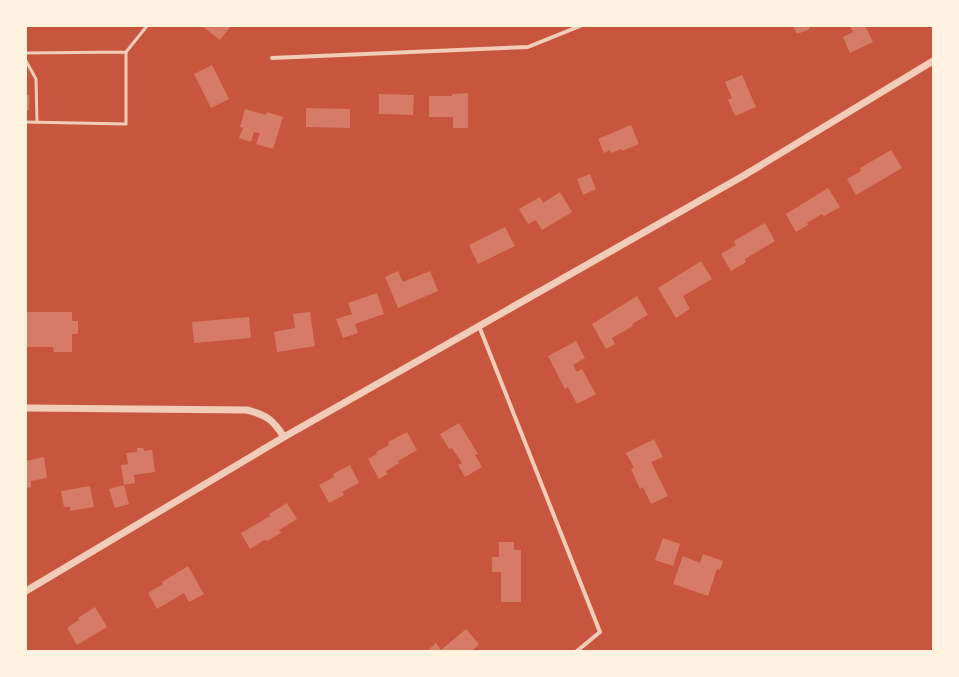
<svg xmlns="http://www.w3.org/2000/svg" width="959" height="677" viewBox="0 0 959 677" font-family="Figtree,sans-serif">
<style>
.building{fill:#d67c66}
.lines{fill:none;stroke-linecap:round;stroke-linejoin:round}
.service{stroke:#f1ccb7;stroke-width:3}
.minor{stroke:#f1ccb7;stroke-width:4}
.tertiary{stroke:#f1ccb7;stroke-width:7}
</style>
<rect width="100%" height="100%" fill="#c8553d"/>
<path class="building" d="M 202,26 L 231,26 L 220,40 Z
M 793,26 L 809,26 L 810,29 L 797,34 Z
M 850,26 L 865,26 L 873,42 L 850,53 L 843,37 L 853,32 Z
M 212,65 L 229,99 L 211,108 L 194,74 Z
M 742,75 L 756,107 L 735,116 L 728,100 L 732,98 L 725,82 Z
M 468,93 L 468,128 L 453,128 L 453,117 L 429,117 L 429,96 L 452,96 L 452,94 Z
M 379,94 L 414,95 L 413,115 L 379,114 Z
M 26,95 L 29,95 L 29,110 L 26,110 Z
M 306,108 L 350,109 L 350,128 L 306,127 Z
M 245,109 L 266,115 L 267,112 L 283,117 L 273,149 L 256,144 L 260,133 L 254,132 L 251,142 L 239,138 L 243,128 L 240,127 Z
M 631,125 L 639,144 L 622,151 L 622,149 L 611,153 L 610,150 L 604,153 L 598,139 Z
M 891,150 L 902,168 L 856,195 L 847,179 L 861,171 L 860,168 Z
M 590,174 L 596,189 L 583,195 L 577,179 Z
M 828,188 L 840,207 L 824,216 L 822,214 L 807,223 L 808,225 L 796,232 L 786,214 Z
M 560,192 L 572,212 L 542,230 L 536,220 L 528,224 L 519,209 L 540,197 L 543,203 Z
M 765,223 L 775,241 L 745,259 L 746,262 L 731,271 L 721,254 L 736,245 L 734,241 Z
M 505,227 L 515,246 L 478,264 L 469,245 Z
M 701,261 L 712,279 L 683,296 L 690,309 L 676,318 L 658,288 Z
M 398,271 L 403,282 L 430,271 L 438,291 L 398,308 L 385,277 Z
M 377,293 L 384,314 L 355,324 L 358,333 L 343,338 L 336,319 L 352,314 L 348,303 Z
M 637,296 L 648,315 L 632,324 L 633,326 L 612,338 L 615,344 L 606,349 L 592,324 Z
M 26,312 L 72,312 L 72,321 L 78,321 L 78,334 L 72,334 L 72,352 L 54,352 L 53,347 L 26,347 Z
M 310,312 L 315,346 L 277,352 L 274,332 L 295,328 L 293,314 Z
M 249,317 L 251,338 L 194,343 L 192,322 Z
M 576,341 L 585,358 L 573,365 L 577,372 L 582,369 L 596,394 L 577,404 L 568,387 L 565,389 L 548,356 Z
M 459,423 L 478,454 L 475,455 L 482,467 L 465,477 L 458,465 L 462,463 L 452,448 L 449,449 L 440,434 Z
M 407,432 L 417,450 L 398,461 L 399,463 L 386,471 L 387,474 L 379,479 L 368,459 L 377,454 L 376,452 L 389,445 L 388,442 Z
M 654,439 L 663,457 L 651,462 L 668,496 L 651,504 L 643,487 L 640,489 L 631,469 L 634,468 L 626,453 Z
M 137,448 L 143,448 L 144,451 L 152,450 L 155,472 L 134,475 L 135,483 L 124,485 L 121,465 L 128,464 L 126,453 L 137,452 Z
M 44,457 L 47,478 L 31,481 L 31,487 L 26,488 L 26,461 Z
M 350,465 L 359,483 L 342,492 L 344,495 L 329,503 L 319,485 L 334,477 L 333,474 Z
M 124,485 L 129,504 L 115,508 L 109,489 Z
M 90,486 L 94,507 L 70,511 L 70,507 L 64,507 L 61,491 Z
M 287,503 L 297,519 L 279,530 L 281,533 L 267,541 L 264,540 L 250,549 L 241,533 L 270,516 L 269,514 Z
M 663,538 L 680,544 L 673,566 L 655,560 Z
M 499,542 L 514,542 L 514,550 L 521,550 L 521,602 L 501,602 L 501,572 L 492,572 L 492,557 L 499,557 Z
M 703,554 L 723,561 L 720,570 L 717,569 L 708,596 L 673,584 L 683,556 L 700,563 Z
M 188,566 L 204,594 L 189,602 L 184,593 L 157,609 L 148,593 L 163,584 L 162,582 Z
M 95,607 L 107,627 L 77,645 L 67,628 L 79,620 L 78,618 Z
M 466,629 L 479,644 L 472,651 L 427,651 L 436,643 L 441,650 Z"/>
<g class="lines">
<path class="service" d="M 126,52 L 147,26
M 26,53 L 126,52 L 126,124 L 26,122
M 26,61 L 36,79 L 37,122"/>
<path class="minor" d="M 272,58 L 528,47 L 580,26
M 479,326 L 600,632 L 577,651"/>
<path class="tertiary" d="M 26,408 L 247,410 C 267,415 273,420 284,437
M 26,591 L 284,437 L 743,176 L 933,61"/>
</g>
<rect width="959" height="677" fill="none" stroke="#fff3e0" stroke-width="54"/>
</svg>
